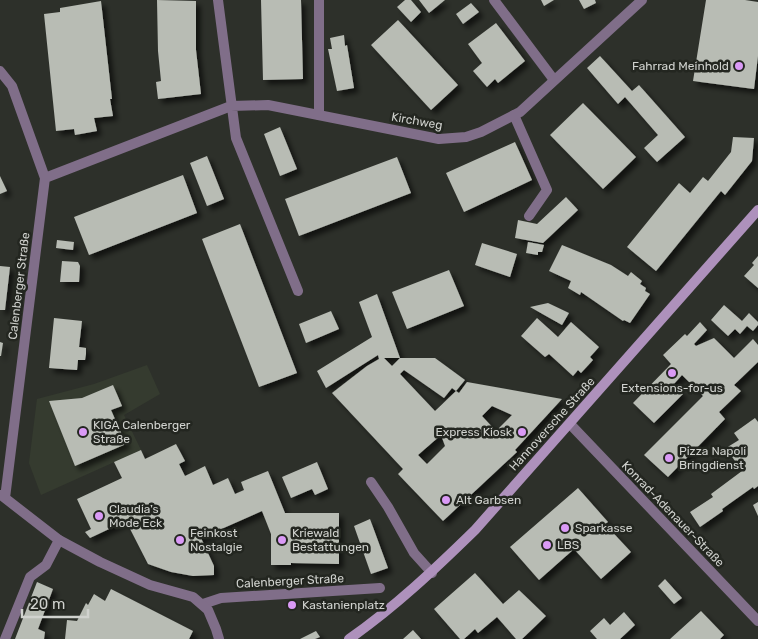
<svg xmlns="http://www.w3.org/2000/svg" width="758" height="639" font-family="Rubik,sans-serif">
<defs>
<filter id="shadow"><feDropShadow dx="4.5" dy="4.5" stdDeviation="2.5" flood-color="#0009"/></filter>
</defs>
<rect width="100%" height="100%" fill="#2d302a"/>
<path fill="#353b2f" d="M147,365L160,394L124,415L141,450L41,495L29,463L37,399L94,384Z"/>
<path fill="#b8bcb4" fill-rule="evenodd" filter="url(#shadow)" d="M157,0L196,1V50L201,94L158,99L156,82L161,81L158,51Z
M261,0H301L303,79L263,80Z
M405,0H411L421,12L411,22L397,7Z
M419,0H445L429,13Z
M541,0H554L544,6Z
M579,0H595L596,3L584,9Z
M706,0H745L758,2V56L754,89L693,81Z
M101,1L112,99H110L113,116L94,118L97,131L75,135L74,129L56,131L44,14L60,12V8Z
M471,3L479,12L463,24L456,14Z
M398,20L458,85L431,110L371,45Z
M496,23L525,61L498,83L495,79L487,87L473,71L482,63L468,44Z
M344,35L345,46L347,45L354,88L337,91L328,49H332L330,38Z
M600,56L632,91L639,85L685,137L657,162L644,148L658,135L625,97L618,104L587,68Z
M583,103L636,157L603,189L550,135Z
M280,127L297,169L280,176L264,134Z
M733,137L754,138L752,161L725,195L721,191L656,271L627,247L679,183L690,193L703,177L708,181L731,152Z
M515,142L532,180L464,212L446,173Z
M207,156L224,199L207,206L190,163Z
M397,157L411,193L299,236L285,199Z
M183,175L197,213L89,255L74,217Z
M0,176L7,191L0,194Z
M566,197L578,210L543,243L515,238L518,220L537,224Z
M240,224L297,373L259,387L202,239Z
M57,240L74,242L73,250L56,248Z
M528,242L544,245L542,252H538V255L526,253Z
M482,243L517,254L510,277L475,265Z
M562,245L611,265L628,276L631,272L642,281L640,284L646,288L645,291L650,294L630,323L624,320L623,321L581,292L580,295L568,288L571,281L549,271Z
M758,256V288L744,276L754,265L752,263Z
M62,261L78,262L80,266L79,282H60Z
M0,266L10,267L5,310H0Z
M449,270L464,306L407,329L392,292Z
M377,294L400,358H384L392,366L400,358H435L465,380L456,391L452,388L444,398L404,370L400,374L435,411L456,391L459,393L467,382L562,399L515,450L517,452L443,521L398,474L403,469L332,393L367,366L379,359L378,355L326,388L317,371L372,337L359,302ZM492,406L512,415L496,431L482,416ZM441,435L445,446L427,464L418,455Z
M548,303L569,313L562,325L530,307Z
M724,305L742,321L749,313L758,322V325L753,331L747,326L740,334L735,329L728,336L711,320Z
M331,311L339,329L306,343L299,324Z
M54,318L82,321L79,347L86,348V354L85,360H78L77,370L49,368Z
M537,318L558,337L571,322L599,347L590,357L593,360L581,373L578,370L573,376L549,354L545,357L521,336Z
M700,322L707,330L694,344L696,346L714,338L734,358L753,339L758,345V362L734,385L741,391L719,412L725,419L668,477L644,455L703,396L682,375L673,385L683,394L654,423L633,403L671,364L663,355L685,334L687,336Z
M0,342L3,343L1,356H0Z
M113,385L122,406L111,410L126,444L75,466L49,401L82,398Z
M755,418L758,422V486L754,489L753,487L722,509L723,511L700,527L690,512L713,497L711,494L742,471L726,448L739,440L734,433Z
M176,444L185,461L179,464L185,476L205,466L213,485L228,478L235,494L244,490L241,482L268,471L285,513H339V564L291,563V565H271V534L262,511L201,538L214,566V575L193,576L171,572L148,564L126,521L90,538L85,532L91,529L77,499L122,478L114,462L141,450L145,459Z
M317,462L328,489L315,495L312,489L291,498L282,477Z
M578,488L608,522L605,524L631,552L601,579L574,549L539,580L510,547Z
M758,502V516L753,505Z
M370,519L388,568L371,574L354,526Z
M475,573L503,604L519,590L546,616L522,639H516L497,617L478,633L475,629L464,639H460L434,609Z
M665,579L682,598L674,604L658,586Z
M37,582L53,589L38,629L45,632L44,639H15Z
M111,589L193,631L189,639H65L67,620L77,621L86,603L88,605L94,594L105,601Z
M701,611L724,635L720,639H670Z
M624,612L635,625L620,639H597L590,631L604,618L610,625Z
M413,630L421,639H403Z
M316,631L320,637L315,639H300Z"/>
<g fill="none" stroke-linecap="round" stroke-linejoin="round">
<path stroke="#806e89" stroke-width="10" d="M494,0L554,80
M319,115V0
M514,115L547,190L529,216
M371,482L388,507L414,553L432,573
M203,604L221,598L380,588
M5,639L30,577L46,565L59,540"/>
<path stroke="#806e89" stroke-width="10" d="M218,0L236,138L298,291
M0,71L12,86L45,178L5,498
M45,178L231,106L268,105L439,139L466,137L481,132L520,112L642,0
M1,495L59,540L100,562L150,585L193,597L208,610L216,629L219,639"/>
<path stroke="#806e89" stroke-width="10" d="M570,424L758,621"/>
<path stroke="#ae91bc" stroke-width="10" d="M349,639C395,607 435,569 475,530L758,210"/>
</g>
<g fill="#da9af6" stroke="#232620" stroke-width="2">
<circle cx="739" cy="66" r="5"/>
<circle cx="672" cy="373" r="5"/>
<circle cx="83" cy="432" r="5"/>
<circle cx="522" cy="432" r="5"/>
<circle cx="669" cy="458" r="5"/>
<circle cx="446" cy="500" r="5"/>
<circle cx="99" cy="516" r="5"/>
<circle cx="565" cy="528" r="5"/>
<circle cx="180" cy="540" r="5"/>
<circle cx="282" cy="540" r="5"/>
<circle cx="547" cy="545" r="5"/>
<circle cx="292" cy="605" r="5"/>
</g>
<g text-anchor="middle" stroke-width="5" stroke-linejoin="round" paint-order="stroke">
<g font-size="12" fill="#d0d2ce" stroke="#232620" text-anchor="start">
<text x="729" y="70" text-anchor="end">Fahrrad Meinhold</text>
<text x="672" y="392" text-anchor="middle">Extensions-for-us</text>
<text x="93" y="429">KIGA Calenberger<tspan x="93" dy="14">Straße</tspan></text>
<text x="512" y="436" text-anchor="end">Express Kiosk</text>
<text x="679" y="455">Pizza Napoli<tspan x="679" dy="14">Bringdienst</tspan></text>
<text x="456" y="504">Alt Garbsen</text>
<text x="109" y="513">Claudia's<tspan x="109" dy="14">Mode Eck</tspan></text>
<text x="575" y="532">Sparkasse</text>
<text x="190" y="537">Feinkost<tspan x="190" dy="14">Nostalgie</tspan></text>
<text x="292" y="537">Kriewald<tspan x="292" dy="14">Bestattungen</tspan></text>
<text x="557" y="549">LBS</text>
<text x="302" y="609">Kastanienplatz</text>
</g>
<g font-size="12" fill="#d0d2ce" stroke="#232620">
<text transform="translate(417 121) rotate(10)" y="4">Kirchweg</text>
<text transform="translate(19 286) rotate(-83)" y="4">Calenberger Straße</text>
<text transform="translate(552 424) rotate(-48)" y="4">Hannoversche Straße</text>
<text transform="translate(673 514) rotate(46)" y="4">Konrad-Adenauer-Straße</text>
<text transform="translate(290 581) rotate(-3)" y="4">Calenberger Straße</text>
</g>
</g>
<path d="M22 609v8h66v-8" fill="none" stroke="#d0d2ce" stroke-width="2.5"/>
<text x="30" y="609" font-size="15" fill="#d0d2ce" stroke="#232620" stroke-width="4" paint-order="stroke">20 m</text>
</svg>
